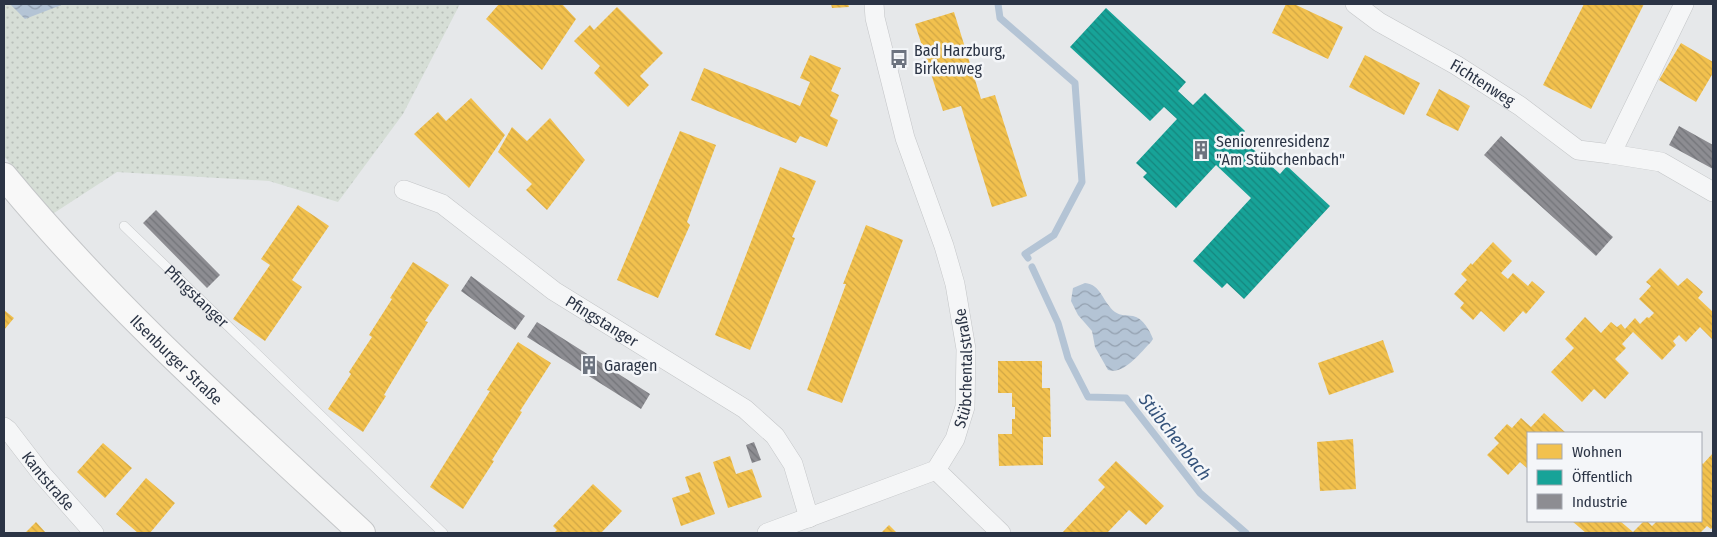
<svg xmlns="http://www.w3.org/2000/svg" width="1717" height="537" font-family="'Fira Sans Condensed',sans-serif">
<defs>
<pattern id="grass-dots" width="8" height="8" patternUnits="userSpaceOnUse" patternTransform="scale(1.25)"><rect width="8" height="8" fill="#d6ded6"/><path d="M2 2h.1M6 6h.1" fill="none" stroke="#b8bfb9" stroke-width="1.8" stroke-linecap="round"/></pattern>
<pattern id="water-waves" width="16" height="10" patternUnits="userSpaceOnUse" patternTransform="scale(1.25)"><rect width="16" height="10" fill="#b4c4d5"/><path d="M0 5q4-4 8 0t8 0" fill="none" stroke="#93a0af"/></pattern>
<pattern id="homes-back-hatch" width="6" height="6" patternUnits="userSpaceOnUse" patternTransform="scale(1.25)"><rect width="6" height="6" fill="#f2c14e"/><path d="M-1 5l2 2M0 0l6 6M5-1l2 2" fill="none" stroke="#d0a645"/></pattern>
<pattern id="public-back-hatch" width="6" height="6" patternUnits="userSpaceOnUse" patternTransform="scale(1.25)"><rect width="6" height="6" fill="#17a398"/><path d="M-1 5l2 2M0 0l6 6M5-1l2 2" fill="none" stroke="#15867e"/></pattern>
<pattern id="industry-back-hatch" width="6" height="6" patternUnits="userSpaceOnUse" patternTransform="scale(1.25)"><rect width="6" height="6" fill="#8d8d92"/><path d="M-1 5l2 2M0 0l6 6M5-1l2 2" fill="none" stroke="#737479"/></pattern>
</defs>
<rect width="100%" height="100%" fill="#e6e8ea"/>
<path fill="url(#grass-dots)" d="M4,4H460L403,114L338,202L269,181L117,172L51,215L4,156Z"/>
<path fill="url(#water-waves)" d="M10,4H64L25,19Z
M1085,283C1101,284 1103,303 1115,312C1121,316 1126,315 1133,316C1143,318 1150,331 1153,339L1151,342C1140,353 1124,375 1108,370L1095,347L1092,331L1078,315L1071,301L1073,288Z"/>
<path fill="url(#homes-back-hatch)" d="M499,4H562L576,19L542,70L486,19Z
M831,4H848L849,7L832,8Z
M1286,4H1294L1343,27L1328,59L1272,33Z
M1584,4H1644L1591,109L1543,85Z
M617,7L663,53L640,76L649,85L628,107L594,73L600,66L574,41L590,25L594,30Z
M954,12L981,99L995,95L1027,196L992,207L961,106L943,111L915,24Z
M1681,43L1713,62V73L1696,102L1659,80Z
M810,55L841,68L831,91L839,95L830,116L838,120L827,147L800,136L796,143L691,100L704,68L800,106L810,82L800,78Z
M1365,55L1420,83L1404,115L1349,87Z
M1439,89L1470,106L1458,131L1426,115Z
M471,98L505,135L469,188L414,134L438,112L446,121Z
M550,118L585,160L547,210L526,190L532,184L498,152L512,127L527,141Z
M680,131L716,145L687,222L690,225L658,298L617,280Z
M780,167L816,181L792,237L795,238L750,350L715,335Z
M298,205L329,226L292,280L302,287L265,341L233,319L270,265L261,259Z
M866,225L903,240L842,403L807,390L846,284H843Z
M1493,242L1512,261L1501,273L1508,279L1513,273L1528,286L1532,281L1545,292L1526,314L1523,311L1504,332L1481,311L1473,320L1460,308L1464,303L1454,294L1467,280L1461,274L1471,263L1472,265Z
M413,262L449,285L425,321L428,322L384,395L386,396L363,432L328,409L351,374L349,372L372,337L369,335L392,299L390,298Z
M1660,268L1678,286L1687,278L1703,292L1698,298L1713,312V340L1700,327L1686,342L1679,335L1673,341L1676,345L1662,360L1633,332L1622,344L1626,348L1615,359L1629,373L1605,399L1594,389L1582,402L1551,372L1574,348L1565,339L1585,317L1601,333L1611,322L1617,327L1621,324L1625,329L1635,318L1640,324L1647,317L1649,318L1654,313L1639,299L1651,286L1646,282Z
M4,310L14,318L4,330Z
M1383,340L1394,372L1329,395L1318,363Z
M518,342L551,363L520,411L522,412L492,460L494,461L463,509L430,487L490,391L487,390Z
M998,361H1042V388H1050L1051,437H1043V465L999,466L998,434H1012V419H1015V407H1012V393H998Z
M1544,413L1566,433H1528V469L1520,462L1508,475L1487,455L1499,443L1494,438L1507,424L1512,428L1521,418L1531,427Z
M1353,439L1356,489L1320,491L1317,442Z
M103,443L132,468L105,498L77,472Z
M1713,453V527L1711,529L1707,526L1700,533H1586L1572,521H1620L1633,532L1644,521H1647L1652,526L1657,521H1701V462L1703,464Z
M730,456L736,474L752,469L762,497L728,508L713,462Z
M1116,461L1164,506L1146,525L1129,510L1107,533H1062L1105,487L1098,480Z
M700,472L715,514L681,526L672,498L690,492L685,477Z
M146,478L175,503L150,533H138L116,514Z
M593,484L622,511L601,533H554L557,530L553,526Z
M36,522L46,533H25Z
M889,525L897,533H881Z"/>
<path fill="url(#public-back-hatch)" d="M1106,8L1186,82L1178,91L1193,105L1205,93L1245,131L1240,137L1280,174L1287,166L1330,206L1244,299L1227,283L1222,288L1193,261L1251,198L1216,165L1176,208L1143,177L1147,173L1136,163L1177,119L1164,107L1150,121L1070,47Z"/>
<path fill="url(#industry-back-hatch)" d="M1679,126L1713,145V169L1669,145Z
M1501,136L1613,237L1596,256L1484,155Z
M156,210L220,275L207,288L143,223Z
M471,276L525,316L515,330L461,291Z
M537,322L650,394L641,409L527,337Z
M754,442L761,460L752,463L746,445Z"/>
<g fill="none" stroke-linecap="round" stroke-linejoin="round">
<path stroke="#b4c4d5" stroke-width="7" d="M998,4L1000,18L1075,83L1082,182L1054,235L1025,254L1028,258
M1032,267L1058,323L1068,358L1088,397L1126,398L1200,493L1246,533"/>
<g stroke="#c4c6c8" stroke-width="10">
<g id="service">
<path id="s1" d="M124,226L443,533"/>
</g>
</g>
<g stroke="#c4c6c8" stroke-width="20">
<g id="minor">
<path id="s2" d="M1355,4L1379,22L1456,65L1520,106L1578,150L1611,154L1684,4"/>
<path d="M1611,154L1661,162L1713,192"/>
<path id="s3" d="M404,190L442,204L554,291L745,409L775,436L793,464L809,518"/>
<path id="s4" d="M4,427L8,430L41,473L94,533"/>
<path d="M936,470L1001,533"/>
<path id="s5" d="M767,533L936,470L955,439L965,407L966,349L955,284L944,246L905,138L875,18L874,4"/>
</g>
</g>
<g stroke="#c4c6c8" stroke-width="28">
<g id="secondary">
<path id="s6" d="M4,176C111,306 238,418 362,533"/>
</g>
</g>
<use href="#service" stroke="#f5f6f7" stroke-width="9"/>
<use href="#minor" stroke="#f5f6f7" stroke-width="19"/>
<use href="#secondary" stroke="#f8f8f8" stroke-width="26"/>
</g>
<defs>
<g id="bus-bare" transform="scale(1.5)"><path d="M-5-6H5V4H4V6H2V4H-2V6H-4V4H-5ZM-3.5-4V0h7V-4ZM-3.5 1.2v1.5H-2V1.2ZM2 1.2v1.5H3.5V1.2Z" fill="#6c737f" stroke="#f4f6f9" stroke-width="2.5" paint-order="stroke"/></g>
<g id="building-bare" transform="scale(1.5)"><path d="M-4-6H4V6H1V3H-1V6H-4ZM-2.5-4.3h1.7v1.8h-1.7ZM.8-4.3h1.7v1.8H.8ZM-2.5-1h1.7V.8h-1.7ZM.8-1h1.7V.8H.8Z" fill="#6c737f" stroke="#f4f6f9" stroke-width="2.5" paint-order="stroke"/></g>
</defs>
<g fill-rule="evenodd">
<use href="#bus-bare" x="899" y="59"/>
<use href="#building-bare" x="1201" y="150"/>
<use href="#building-bare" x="589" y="365"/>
</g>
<g text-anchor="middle" stroke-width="5" stroke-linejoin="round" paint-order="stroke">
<g font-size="16" fill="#2b3445" stroke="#f4f6f9" text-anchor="start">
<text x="914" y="56">Bad Harzburg,<tspan x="914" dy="18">Birkenweg</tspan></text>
<text x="1216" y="147">Seniorenresidenz<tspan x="1216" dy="18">"Am Stübchenbach"</tspan></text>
<text x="604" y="371">Garagen</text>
</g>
<g font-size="16" fill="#2b3445" stroke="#f4f6f9">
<text dy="6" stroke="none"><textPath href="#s2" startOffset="150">Fichtenweg</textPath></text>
<text dy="6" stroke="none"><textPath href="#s1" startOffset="101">Pfingstanger</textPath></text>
<text dy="6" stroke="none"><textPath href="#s3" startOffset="239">Pfingstanger</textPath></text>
<text dy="6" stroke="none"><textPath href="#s6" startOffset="252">Ilsenburger Straße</textPath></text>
<text dy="6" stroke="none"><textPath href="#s5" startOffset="289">Stübchentalstraße</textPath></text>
<text dy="6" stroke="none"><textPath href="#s4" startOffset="70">Kantstraße</textPath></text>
</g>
<g font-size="18" font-style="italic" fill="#34527a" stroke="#f4f6f9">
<text transform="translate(1175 437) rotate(52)" y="6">Stübchenbach</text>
</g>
</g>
<rect width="1717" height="537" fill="none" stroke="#2b3445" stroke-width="10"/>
<rect x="1527" y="432" width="175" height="90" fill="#f4f6f9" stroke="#a4a8b1"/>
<rect x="1537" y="444" width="25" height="15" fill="#f2c14e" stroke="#a4a8b1"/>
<text x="1572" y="457" font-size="15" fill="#2b3445">Wohnen</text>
<rect x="1537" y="470" width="25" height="15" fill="#17a398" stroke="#a4a8b1"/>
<text x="1572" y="482" font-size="15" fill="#2b3445">Öffentlich</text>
<rect x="1537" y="494" width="25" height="15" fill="#8d8d92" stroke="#a4a8b1"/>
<text x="1572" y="507" font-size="15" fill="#2b3445">Industrie</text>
</svg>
